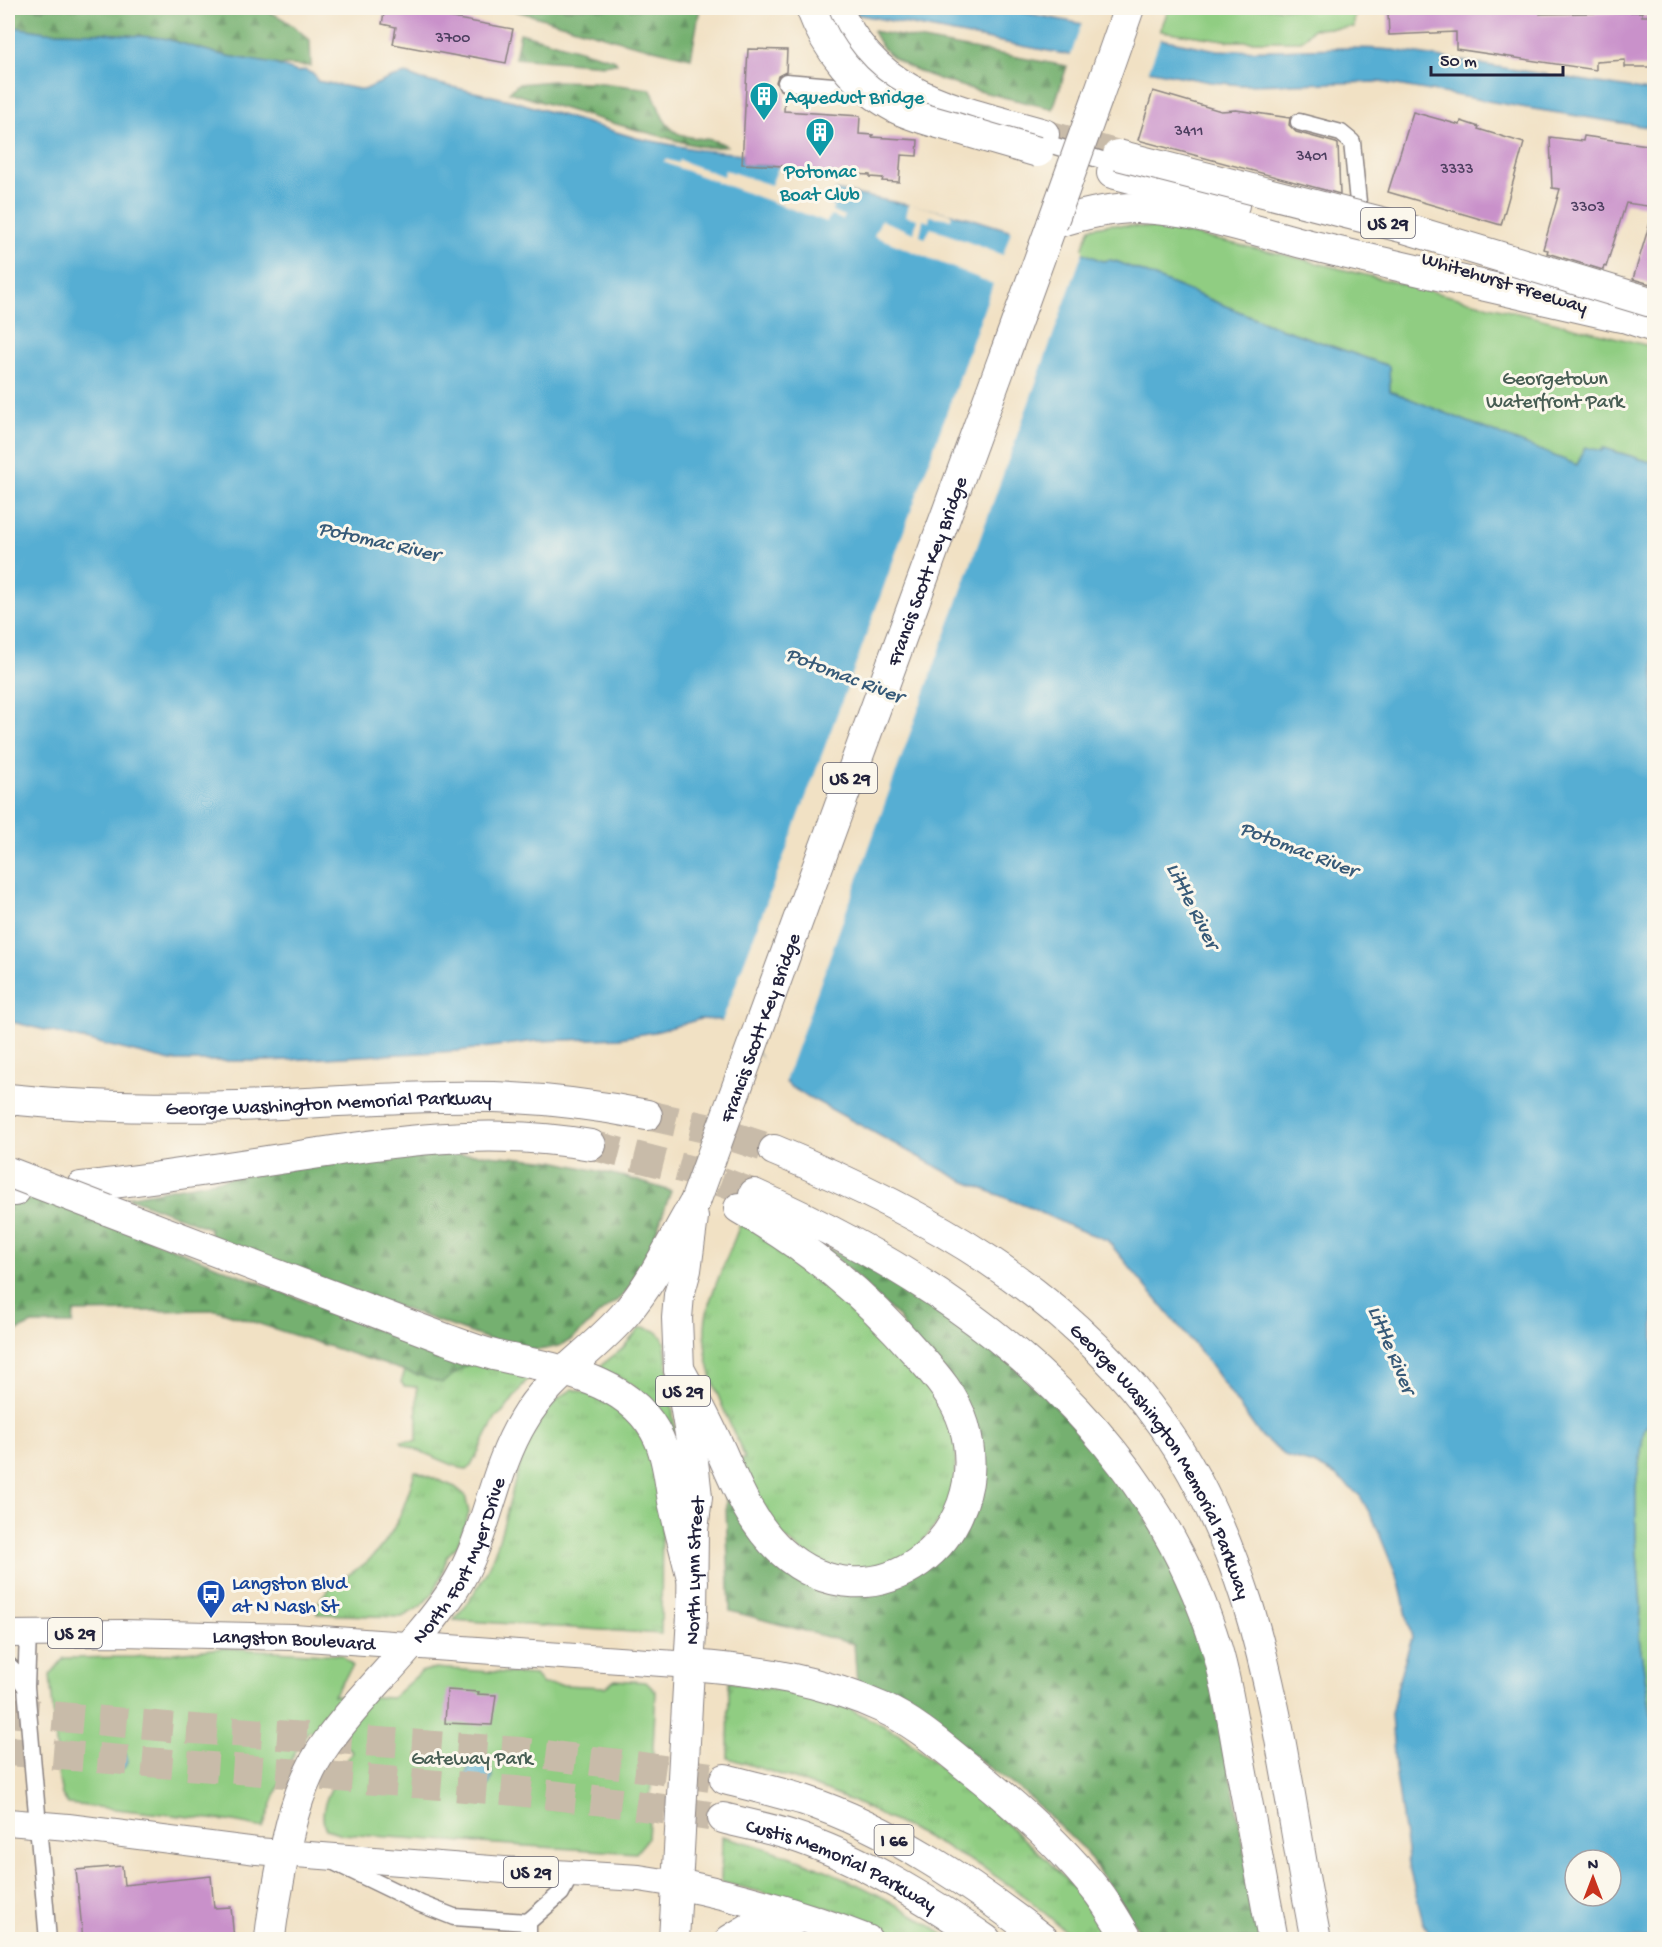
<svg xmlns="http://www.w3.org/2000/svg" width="1662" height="1947" font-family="'Gochi Hand',sans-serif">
<defs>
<pattern id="grass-tufts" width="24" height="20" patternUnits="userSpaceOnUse" patternTransform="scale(1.5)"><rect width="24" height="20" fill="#90cd82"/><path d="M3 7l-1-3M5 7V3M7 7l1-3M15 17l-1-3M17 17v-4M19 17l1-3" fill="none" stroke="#7cb071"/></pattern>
<pattern id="forest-firs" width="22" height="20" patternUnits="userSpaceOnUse" patternTransform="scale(1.5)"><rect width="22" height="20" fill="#74b070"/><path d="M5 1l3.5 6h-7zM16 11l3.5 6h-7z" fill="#5f8f5d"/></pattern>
</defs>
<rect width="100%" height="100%" fill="#fbf7ec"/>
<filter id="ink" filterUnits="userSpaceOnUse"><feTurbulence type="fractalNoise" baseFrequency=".0167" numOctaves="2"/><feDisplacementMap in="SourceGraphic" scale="12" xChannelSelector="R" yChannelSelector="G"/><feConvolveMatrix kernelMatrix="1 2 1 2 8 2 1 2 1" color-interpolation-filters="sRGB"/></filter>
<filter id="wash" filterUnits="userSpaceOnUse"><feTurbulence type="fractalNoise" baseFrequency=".008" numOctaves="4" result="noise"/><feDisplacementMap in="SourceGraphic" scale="24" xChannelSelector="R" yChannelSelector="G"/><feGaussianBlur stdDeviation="1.35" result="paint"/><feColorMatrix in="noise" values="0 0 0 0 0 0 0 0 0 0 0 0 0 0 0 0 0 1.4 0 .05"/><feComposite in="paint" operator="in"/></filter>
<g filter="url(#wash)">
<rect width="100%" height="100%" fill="#f1e1c4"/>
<path fill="url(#grass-tufts)" stroke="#59785e" stroke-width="1.5" d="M742,1219L888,1329L958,1432L952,1505L907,1560L846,1571L813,1561L771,1526L737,1463L745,1458C725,1410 693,1358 709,1304C718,1275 732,1248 742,1219Z
M640,1328C653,1328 661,1331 665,1344L678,1457L636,1389C626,1380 612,1372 598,1372L599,1367L622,1349Z
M474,1360L529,1377L505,1410L496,1417L471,1466L467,1469L460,1468L403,1444L401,1441H417V1387L404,1386L401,1382L405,1371L442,1382Z
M573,1389L596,1396L618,1409L645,1435L662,1497L661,1634L454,1620C472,1599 487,1575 496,1548C513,1501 517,1441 554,1403C559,1397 567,1393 573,1389Z
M415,1471L455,1487L465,1495L469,1513L457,1546L447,1556L442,1574L434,1592L420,1607L402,1617L317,1614C314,1590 354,1574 369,1560C395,1536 406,1504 415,1471Z
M729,1682L797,1693L850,1709L898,1733L978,1798L1047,1860L1083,1898L1109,1939H1075L1026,1897L982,1867L920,1834L852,1801L801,1781L728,1758Z
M722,1836C804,1856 882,1891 951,1939H914L839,1911L721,1882Z"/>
<path fill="url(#forest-firs)" stroke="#4b6956" stroke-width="1.5" d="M8,8H231C242,11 254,8 265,11C281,15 297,29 310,40L311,66L279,65L222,55L163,38L102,33L45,32L8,26Z
M506,8H700L691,58L628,43Z
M873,31L1067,66L1053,109C1011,98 909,80 883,48C879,43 876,37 873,31Z
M520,33L615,60L617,63L604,65L515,58Z
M553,81L594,82L650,89C659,102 659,119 673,130C688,142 712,135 727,146C707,151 684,142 664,137C612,124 561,108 509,92L518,84Z
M477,1154L553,1161L625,1177L671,1191C661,1218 644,1272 625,1293C617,1302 605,1308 596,1317C567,1346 562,1350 519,1350L212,1241L209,1228L127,1197L274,1170L403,1156Z
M50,1199L377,1330L474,1360L442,1383L216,1310L74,1312L73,1324H32L8,1335V1200Z
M824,1246L894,1280L1032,1379L1136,1500L1166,1553L1213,1679L1261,1939H1144L1114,1893L1084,1850L1027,1795L958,1745L857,1683L854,1644L730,1611L725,1481L802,1573L906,1575L975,1478L899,1318Z"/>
<path fill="#90cd82" stroke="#59785e" stroke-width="1.5" d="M1169,8H1355L1354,27L1313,29L1301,41H1231L1160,31Z
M1111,224L1171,230L1281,254L1654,347V463L1604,448L1602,451L1585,447L1577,465L1390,391L1389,366L1277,327L1118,262L1110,260L1102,261L1081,252L1090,228Z
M1654,1418V1732L1639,1639L1641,1606L1636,1538V1486L1644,1429Z
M223,1648L342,1655L353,1666L333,1695L392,1698L421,1672L435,1668L535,1675L543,1684L605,1687L615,1680L646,1682L656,1692L648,1838L636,1853L342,1834L326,1829C314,1807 341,1772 352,1752L331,1734L308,1731C288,1761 275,1794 263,1828L228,1821L68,1804L62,1795L59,1780L50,1675L64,1658L135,1657Z"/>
<path fill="#56aed3" stroke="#3c6887" stroke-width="1.5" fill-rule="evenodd" d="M824,8H1000L1217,50C1276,53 1335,44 1393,50L1654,92V128L1527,108L1380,82L1242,85L1210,82Z
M8,26L45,32L102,33L163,38L222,55L274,64L298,72L305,70L315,75L317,81L364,90L390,78L406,74L422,80L514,101L636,138L699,150L742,154V162L744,165L779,166L786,169L789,177L816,186L966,217L1081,252L1102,261L1110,260L1118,262L1277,327L1389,366L1390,391L1577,465L1585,447L1602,451L1603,448L1654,463V1418L1644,1429L1636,1486V1538L1641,1607L1639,1639L1654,1732V1939H1433L1423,1922L1410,1872L1395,1768L1391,1714L1401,1672L1412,1638L1399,1582L1374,1521L1360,1496L1335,1475L1314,1464L1287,1457L1260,1435L1206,1359L1107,1240L1074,1228L1031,1208L961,1180L792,1088L773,1070L737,1028L719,1020L700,1019L659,1031L620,1038L536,1041L458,1051L268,1061H171L8,1021ZM1575,1860H1611V1896H1575Z
M105 1760a11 11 0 1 1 22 0a11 11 0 1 1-22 0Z
M466 1776a13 13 0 1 1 26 0a13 13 0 1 1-26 0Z"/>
<path fill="#f1e1c4" d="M1082,22L1161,36L1148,73L1070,58Z
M665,159L678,163L679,160L723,176L725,170L771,185L779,166L790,170L791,174L836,187L830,205L833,206L832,211L844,216L843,220L830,215L827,222L676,167L664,162Z
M909,204L952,214L951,219L930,216L929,222L923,220L920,236L925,238L931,228L1003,255L1012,228L1084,249L784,1084L771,1072L756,1049L735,1030L721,1024L857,661L993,284L874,236L881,220L914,233L917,219L906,216Z"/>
<g id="blocks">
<path fill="#c991ca" d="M385,8H397L513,29L506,63L468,56V58L393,44L396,27L382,24Z
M1539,8L1540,14L1642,12V16H1654V67H1625V60L1596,62V70L1456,49V32L1389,35L1388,13Z
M748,49L787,50L786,72L778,76L776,82L780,90L785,92L784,111L860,116L859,134L873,135L872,137L918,140L917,156L901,155L899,182L882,181L883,178L870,177V175L835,173V176L784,173V166L742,164Z
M1153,91L1221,111L1236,110L1290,118L1289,125L1296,132L1336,143L1338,144L1340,194L1138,140Z
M1413,112L1460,125L1461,121L1479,127L1478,129L1524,143L1501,225L1388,192Z
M1584,136L1654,146V207L1626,203L1606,267L1604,266L1603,270L1547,253L1548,250L1543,249L1560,189L1552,188L1550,137L1583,141Z
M1651,219L1654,220V285L1633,279Z
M447,1690L479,1692L478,1694L496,1695L492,1725L445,1723Z
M122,1866L124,1885L211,1876L214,1908L231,1907L234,1940H83L76,1870Z"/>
</g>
</g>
<g filter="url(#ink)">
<use href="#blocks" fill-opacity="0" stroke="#8a8280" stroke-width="1.5"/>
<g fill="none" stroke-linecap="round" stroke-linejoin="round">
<path stroke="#c8bba9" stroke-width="30" stroke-dasharray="30 15" stroke-linecap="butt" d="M1044,134L1118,155
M647,1115L710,1129L774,1150
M591,1145L693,1171L754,1194
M8,1712L179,1728L521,1752L627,1765L725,1779
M8,1751L516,1791L622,1803L723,1818"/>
<g stroke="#8a8280" stroke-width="19">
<path id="street" d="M786,82L833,86L865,92
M1299,122L1341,133L1352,142L1360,222
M1032,139L1125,167
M28,1634L26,1687L48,1940
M8,1665L15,1672L26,1687
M332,1861L421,1904L454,1917L528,1922
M528,1940V1922L561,1893L571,1874"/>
</g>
<g stroke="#8a8280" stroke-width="28">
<g id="primary">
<path id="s1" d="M8,1634L122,1633L293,1637L690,1665"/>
<path d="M8,1822L68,1827L257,1851L504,1870L639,1878L677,1884"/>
</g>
</g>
<g stroke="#8a8280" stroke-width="32">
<g id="highway">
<path d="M837,8C877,100 958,109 1044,134"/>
<path d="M1097,99L1129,8"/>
<path d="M1112,173L1234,205"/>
<path d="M1603,310L1654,327"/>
<path d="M1005,354L1052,224C1080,215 1107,208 1137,208C1195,209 1254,231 1310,245C1413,270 1517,293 1621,317"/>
<path id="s2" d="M8,1099C85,1107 162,1108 239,1106C324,1103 409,1095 494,1097C546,1099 597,1105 647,1115"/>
<path id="s3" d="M774,1150C923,1211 1068,1291 1163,1426C1201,1479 1227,1540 1247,1602C1281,1711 1293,1827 1316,1940"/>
<path d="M81,1187C152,1179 222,1168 293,1157C396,1141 487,1127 591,1145"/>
<path d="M8,1191H15"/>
<path d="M754,1194C961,1286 1148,1423 1217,1649C1228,1686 1233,1725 1240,1763C1251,1822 1262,1881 1273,1940"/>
<path d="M107,1210L446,1339C463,1345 481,1352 498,1356C556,1369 632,1378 659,1439C668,1459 669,1480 673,1501C679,1528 686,1555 693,1582"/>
<path d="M679,1369C690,1389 701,1409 711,1430C732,1472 745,1518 781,1551C873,1634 997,1538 964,1425C956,1398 936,1375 917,1354C864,1293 809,1248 739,1208"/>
<path d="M690,1665C757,1670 822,1680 883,1708C914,1722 939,1744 965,1765C1012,1802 1059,1843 1096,1890C1108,1905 1118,1923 1128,1940"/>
<path d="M725,1779C751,1786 778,1792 804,1800C890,1828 973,1885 1044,1940"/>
<path id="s4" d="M723,1818C745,1824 768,1828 790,1835C859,1857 927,1899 986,1940"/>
<path d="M677,1884C741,1897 806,1916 867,1940"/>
<path id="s5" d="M270,1940C271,1922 275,1903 278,1886C287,1836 297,1783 328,1741C366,1689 416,1646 452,1592C487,1540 491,1474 523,1421C548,1377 594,1351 626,1313C654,1280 673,1239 695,1202"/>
<path id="s6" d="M674,1940L692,1615L693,1530L697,1497L690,1434L679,1369L677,1318L679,1295L686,1270L693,1217"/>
<path d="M730,1940L753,1926L794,1920"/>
</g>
</g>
<use href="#street" stroke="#fff" stroke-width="16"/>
<use href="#primary" stroke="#fff" stroke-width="26"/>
<use href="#highway" stroke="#fff" stroke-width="30"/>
<g stroke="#8a8280" stroke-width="32" stroke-linecap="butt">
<g id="highway-bridge">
<path d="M811,8C826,49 856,87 896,108C914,117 934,122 953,127C981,136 1010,144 1038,152"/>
<path d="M1118,155L1401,227L1654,303"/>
<path d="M1052,224L1097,99"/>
<path d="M8,1172L107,1210"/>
<path id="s7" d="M695,1202L1005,354"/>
</g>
</g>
<use href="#highway-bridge" stroke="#fff" stroke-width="30"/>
</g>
</g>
<defs>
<g id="building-pin" transform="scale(1.5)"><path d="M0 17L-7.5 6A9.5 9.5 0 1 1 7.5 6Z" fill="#0f9aa8" stroke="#fbf7ec"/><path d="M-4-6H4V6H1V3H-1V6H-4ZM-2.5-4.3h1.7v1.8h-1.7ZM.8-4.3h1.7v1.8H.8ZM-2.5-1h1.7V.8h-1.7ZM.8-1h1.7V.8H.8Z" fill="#fff"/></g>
<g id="bus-pin" transform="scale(1.5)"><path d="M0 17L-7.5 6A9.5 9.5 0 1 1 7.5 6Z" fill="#1a4fb4" stroke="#fbf7ec"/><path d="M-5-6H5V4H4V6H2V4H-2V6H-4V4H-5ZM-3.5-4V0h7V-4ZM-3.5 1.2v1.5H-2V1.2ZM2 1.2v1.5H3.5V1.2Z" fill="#fff"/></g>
</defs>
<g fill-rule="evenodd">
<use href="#building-pin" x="764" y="96"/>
<use href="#building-pin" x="820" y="132"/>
<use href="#bus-pin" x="211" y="1594"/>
</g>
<g text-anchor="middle" stroke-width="6" stroke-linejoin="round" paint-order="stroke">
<g font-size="16" fill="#4c3e5f">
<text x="453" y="42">3700</text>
<text x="1189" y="135">3411</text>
<text x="1312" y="160">3401</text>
<text x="1457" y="173">3333</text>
<text x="1588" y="211">3303</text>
</g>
<g fill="#fbf7ec" stroke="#636270" stroke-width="1.5">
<rect x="1361" y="208" width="54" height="30" rx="4.5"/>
<rect x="823" y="763" width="54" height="30" rx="4.5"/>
<rect x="656" y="1376" width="54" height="30" rx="4.5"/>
<rect x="48" y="1618" width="54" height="30" rx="4.5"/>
<rect x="874.5" y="1825" width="39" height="30" rx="4.5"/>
<rect x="504" y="1857" width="54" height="30" rx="4.5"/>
</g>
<g font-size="18" font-weight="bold" fill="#22223b">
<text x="1388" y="229">US 29</text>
<text x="850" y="784">US 29</text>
<text x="683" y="1397">US 29</text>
<text x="75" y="1639">US 29</text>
<text x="894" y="1846">I 66</text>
<text x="531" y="1878">US 29</text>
</g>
<g font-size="20" fill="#0d838f" stroke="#fbf7ec" text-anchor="start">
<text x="785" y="103">Aqueduct Bridge</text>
<text x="820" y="177" text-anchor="middle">Potomac<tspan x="820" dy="23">Boat Club</tspan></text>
</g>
<g font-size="20" fill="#22223b" stroke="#fbf7ec">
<text transform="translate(1505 281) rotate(17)" y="7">Whitehurst Freeway</text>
<text dy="7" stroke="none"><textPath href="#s7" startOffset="672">Francis Scott Key Bridge</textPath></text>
<text dy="7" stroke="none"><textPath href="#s7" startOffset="186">Francis Scott Key Bridge</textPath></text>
<text dy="7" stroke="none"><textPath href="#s2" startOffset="321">George Washington Memorial Parkway</textPath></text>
<text dy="7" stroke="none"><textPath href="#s3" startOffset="512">George Washington Memorial Parkway</textPath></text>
<text dy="7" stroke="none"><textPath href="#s5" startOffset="435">North Fort Myer Drive</textPath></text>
<text dy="7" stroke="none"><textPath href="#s6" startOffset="370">North Lynn Street</textPath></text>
<text dy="7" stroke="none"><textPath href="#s1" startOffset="286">Langston Boulevard</textPath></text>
<text dy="7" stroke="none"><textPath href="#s4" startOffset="128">Custis Memorial Parkway</textPath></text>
</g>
<g font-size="20" fill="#485e54" stroke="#fbf7ec">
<text x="1555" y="384">Georgetown<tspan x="1555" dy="23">Waterfront Park</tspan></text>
<text x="472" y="1764">Gateway Park</text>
</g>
<g font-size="20" fill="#164399" stroke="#fbf7ec" text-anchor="start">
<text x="232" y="1589">Langston Blvd<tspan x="232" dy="23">at N Nash St</tspan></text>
</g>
<g font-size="21" font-style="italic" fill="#375a78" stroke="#fbf7ec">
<text transform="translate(379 540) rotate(13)" y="7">Potomac River</text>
<text transform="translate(845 674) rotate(21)" y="7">Potomac River</text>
<text transform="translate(1299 848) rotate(21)" y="7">Potomac River</text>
<text transform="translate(1194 905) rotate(63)" y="7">Little River</text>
<text transform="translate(1393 1349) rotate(67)" y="7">Little River</text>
</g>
</g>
<rect width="1662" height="1947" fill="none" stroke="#fbf7ec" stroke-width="30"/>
<g transform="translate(1593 1878)"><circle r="28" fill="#fbf7ec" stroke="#a4a2a5" stroke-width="1.5"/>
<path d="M0-4.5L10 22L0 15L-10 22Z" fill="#c8321e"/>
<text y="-9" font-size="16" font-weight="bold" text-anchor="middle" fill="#22223b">N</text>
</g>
<path d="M1431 66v9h132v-9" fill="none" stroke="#22223b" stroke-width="3"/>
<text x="1440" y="66" font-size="18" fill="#22223b" stroke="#fbf7ec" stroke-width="4.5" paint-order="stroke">50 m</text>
</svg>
